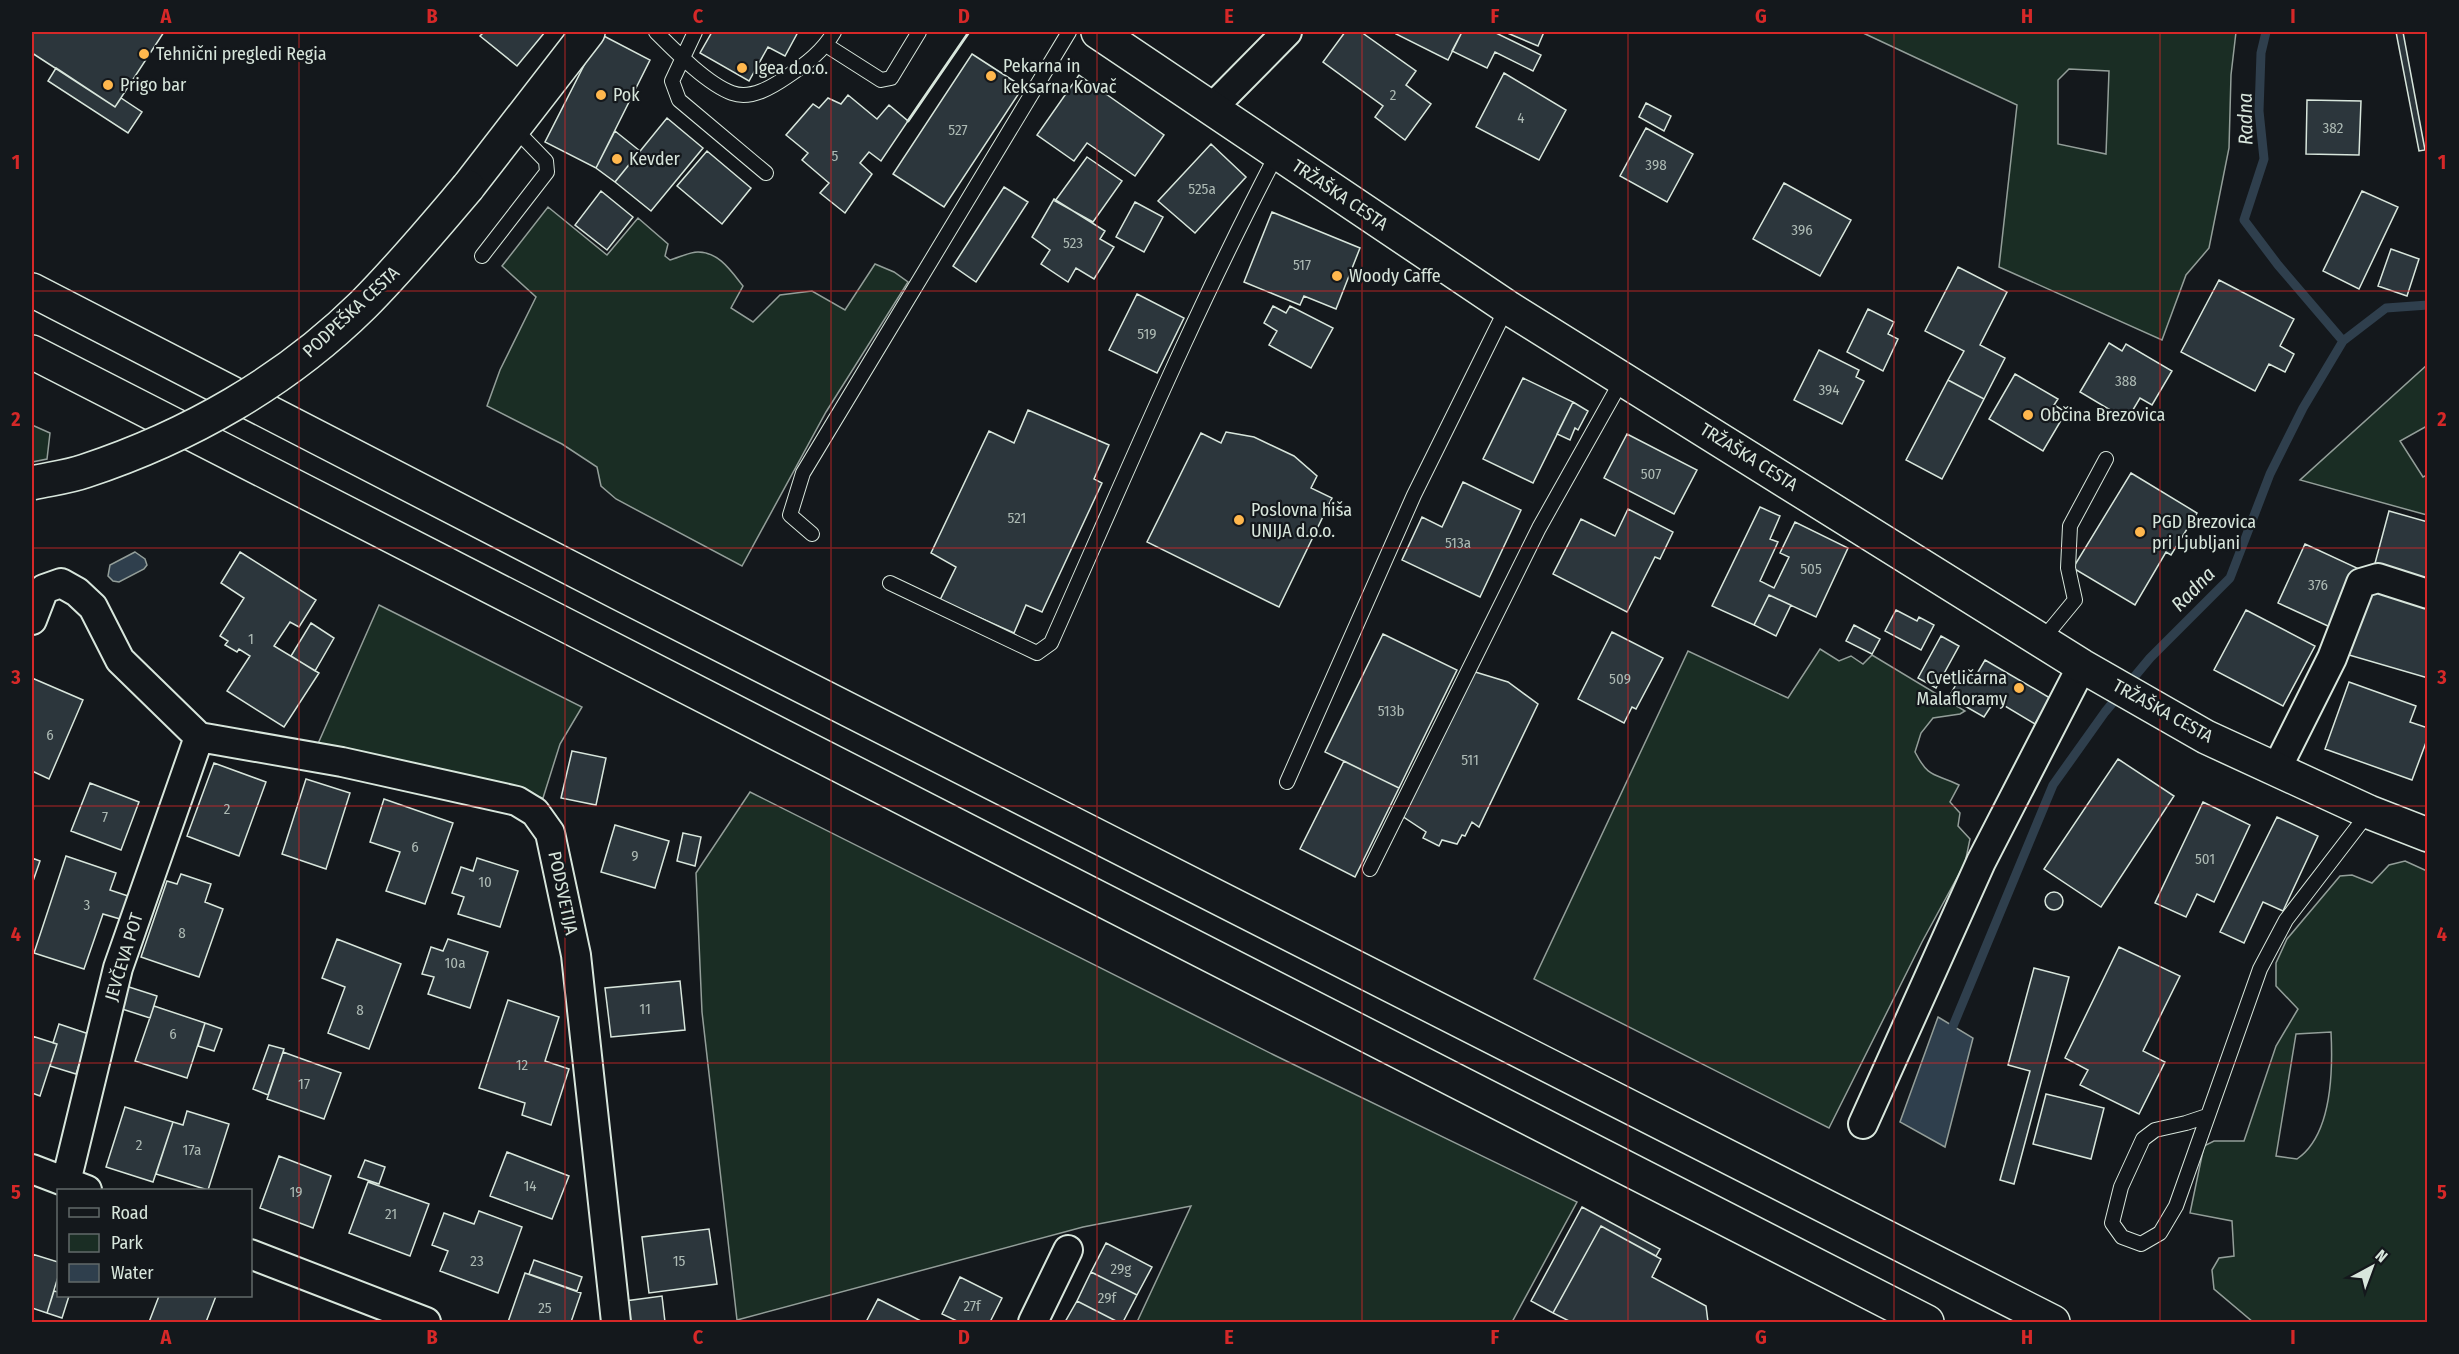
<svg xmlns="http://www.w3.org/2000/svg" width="2459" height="1354" font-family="'Fira Sans Condensed',sans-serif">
<rect width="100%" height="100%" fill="#14181c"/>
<path fill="#1a2d24" stroke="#939e99" stroke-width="1.5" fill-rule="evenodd" d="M1861,32H2236L2231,75L2229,148L2209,248L2186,275L2162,340L1999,267L2017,105ZM2069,69L2109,71L2106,154L2058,144V80Z
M548,207L607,255L638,218L668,244L665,256L670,260C678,258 689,252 698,252C719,252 731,271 743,286L731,308L753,322L780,295L812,291L845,310L875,264L894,272L908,282L826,412L742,566L616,499L601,486L597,467L562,444L487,406L500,370L536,297L502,266Z
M2427,365V426L2400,441L2423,477L2427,475V515L2300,480Z
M32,425L50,433L47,459L32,462Z
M379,605L582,707L560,744L543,798L317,746Z
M1820,649L1839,661L1851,656L1863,664L1872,655L1965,711L1960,714L1933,718L1921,733L1915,752C1929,779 1934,773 1959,785L1950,802L1960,813L1958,826L1970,839L1965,863L1922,942L1829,1128L1534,979L1688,651L1788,698Z
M750,792L1274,1055L1577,1202L1512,1322H1137L1191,1206L1083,1227L737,1320L702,1012L696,873Z
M2405,861L2427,871V1322H2253L2214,1289L2212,1270L2219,1258L2234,1256L2232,1221L2190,1213L2204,1146L2214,1141H2244L2276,1046L2298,1009L2276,986V963L2287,939L2340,876L2352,875L2372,883L2389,865ZM2331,1032C2333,1071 2332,1135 2297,1159L2276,1156L2296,1034Z"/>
<path fill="#2f3f4d" stroke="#939e99" stroke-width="1.5" d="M135,552L145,559L147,565L144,569L119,582L113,581L108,576L110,565Z
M1938,1017L1973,1038L1945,1147L1900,1122Z"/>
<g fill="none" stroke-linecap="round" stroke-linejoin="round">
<path stroke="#2f3f4d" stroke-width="9" d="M2343,341L2386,308L2428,305
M1953,1026L2053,785L2105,712L2150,658L2230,578L2270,474L2303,408L2343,341L2278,265L2244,220L2264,159L2259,111L2261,53L2266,32"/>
</g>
<path fill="#2c363c" stroke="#d8e6dc" stroke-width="1.5" d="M32,32H164L115,107L32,53Z
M484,32H545L517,66L480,36Z
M712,32H798L785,56L768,47L749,81L700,53Z
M1345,32H1361L1416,71L1406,85L1431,104L1405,140L1375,117L1383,106L1323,62Z
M1397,32H1462L1448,60L1396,34Z
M1462,32H1494L1541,55L1533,71L1495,52L1487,68L1452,51Z
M1505,32H1544L1538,46Z
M2396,32H2403L2425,150L2419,151Z
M600,34L650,60L596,168L545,142Z
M972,54L1023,87L944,207L893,174Z
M56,68L115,107L121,98L142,112L128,133L48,81Z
M1504,73L1566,110L1539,160L1476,127Z
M1079,75L1164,135L1135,176L1087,143L1074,161L1037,135Z
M848,95L877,119L889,105L908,121L881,161L869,152L860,163L872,174L845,213L820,193L829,183L802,160L808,153L786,135L813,104L819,108L828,98L841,104Z
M2307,100L2361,101L2359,155L2306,154Z
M1646,103L1671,116L1664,131L1639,117Z
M667,118L703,148L651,211L615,182Z
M1646,128L1693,154L1667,202L1620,176Z
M615,131L640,151L615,182L596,168Z
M1211,144L1246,177L1195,233L1158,201Z
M707,151L751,188L722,224L677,186Z
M1087,157L1122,181L1093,222L1055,201Z
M1784,183L1851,220L1820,276L1753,239Z
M1004,187L1028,202L976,282L953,266Z
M601,191L633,217L607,250L575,225Z
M2362,191L2398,207L2359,289L2323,271Z
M1054,199L1105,231L1100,239L1114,247L1094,279L1076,268L1068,282L1041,264L1050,250L1032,237Z
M1135,202L1163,217L1144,252L1116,237Z
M1272,212L1360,248L1336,309L1304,296L1300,305L1244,282Z
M2391,249L2419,259L2407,296L2378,286Z
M1958,267L2007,292L1980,345L2005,358L1984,399L1948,380L1964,351L1925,331Z
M2219,280L2294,319L2280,346L2294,354L2285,372L2269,364L2255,391L2181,352Z
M1137,294L1184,318L1157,373L1109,350Z
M1273,306L1286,313L1290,306L1333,328L1311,368L1269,345L1277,331L1264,323Z
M1868,309L1894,322L1888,334L1898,339L1883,371L1847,352Z
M2109,343L2122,351L2126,344L2172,371L2152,405L2140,398L2127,420L2080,392Z
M1819,350L1859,370L1856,377L1864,381L1842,424L1794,400Z
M2015,374L2058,399L2054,405L2066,412L2043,451L1989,419Z
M1523,378L1573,402L1533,483L1483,459Z
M1948,380L1984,399L1942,479L1906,460Z
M1573,402L1588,411L1578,430L1575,428L1570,440L1557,434Z
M1028,410L1109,445L1094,479L1102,483L1042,612L1026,605L1014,633L940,600L956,567L931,553L989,431L1014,443Z
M1226,432L1254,437L1294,456L1317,476L1311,488L1332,498L1279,607L1147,542L1201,433L1221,443Z
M1627,434L1697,470L1674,514L1604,478Z
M2131,473L2197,513L2171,555L2166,552L2135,605L2073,568Z
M1463,482L1521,510L1480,597L1402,560L1422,517L1442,527Z
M1760,507L1780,516L1770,539L1778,542L1760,581L1774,588L1789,557L1780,553L1795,522L1848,548L1816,617L1769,595L1754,625L1712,606Z
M1628,509L1673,532L1660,559L1655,557L1627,612L1553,574L1581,519L1615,536Z
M2389,511L2428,522V582L2374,567Z
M2305,544L2357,568L2330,627L2278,603Z
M240,552L316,600L299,627L290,622L274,646L319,673L284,727L227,691L250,656L239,649L237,652L225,645L228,641L220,636L244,598L221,583Z
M2369,588L2428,606V678L2349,655Z
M1769,595L1791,605L1776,636L1754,625Z
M1896,610L1917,621L1919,617L1934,625L1921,650L1885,631Z
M2246,610L2315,646L2283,706L2214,670Z
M311,623L334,638L315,671L291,656Z
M1854,625L1880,639L1872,654L1846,641Z
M1612,632L1663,658L1636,709L1632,707L1624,723L1578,699Z
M1383,634L1457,670L1399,788L1325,752Z
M1941,636L1959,646L1936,688L1918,678Z
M1985,660L2050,698L2035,724L1995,700L1984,717L1949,697L1963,672L1974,679Z
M1472,671L1508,682L1538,704L1479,827L1472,822L1465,836L1462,835L1457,844L1442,840L1439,846L1423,838L1426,832L1402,816Z
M32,678L83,700L49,779L32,771Z
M2349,682L2416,706L2410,722L2428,728V737L2412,780L2325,749Z
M572,751L606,758L596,805L561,798Z
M2118,759L2174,796L2101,907L2044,869Z
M1344,761L1399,788L1355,877L1300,849Z
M214,763L266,782L239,856L187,836Z
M306,779L350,793L326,869L282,854Z
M90,783L139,802L121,850L71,831Z
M384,799L453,823L425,904L386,891L400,852L370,842Z
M2203,802L2250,825L2214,902L2197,894L2186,917L2155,903Z
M2277,817L2318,836L2283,911L2263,902L2244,943L2220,932Z
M615,825L669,841L655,888L601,872Z
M683,833L701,837L695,866L677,861Z
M66,856L116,873L110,890L128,896L120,919L103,914L84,969L34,953Z
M32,858L40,861L32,884Z
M477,858L518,871L500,927L458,914L464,897L452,893L461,867L473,871Z
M181,874L211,884L205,902L223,909L199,977L141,957L167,881L177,884Z
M2045 901a9 9 0 1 1 18 0a9 9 0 1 1-18 0Z
M337,939L401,964L369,1049L328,1033L345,987L322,978Z
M448,939L488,952L470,1008L428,994L434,977L422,974L431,947L443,951Z
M2119,947L2180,976L2143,1051L2165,1062L2139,1114L2080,1085L2088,1070L2065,1058Z
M2034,968L2069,977L2014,1184L2000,1180L2030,1071L2008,1065Z
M680,981L685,1030L611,1037L605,988Z
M126,986L157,996L150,1018L119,1008Z
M508,1000L559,1017L545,1061L569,1069L551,1125L522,1115L525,1103L479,1088Z
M154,1006L205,1023L187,1078L135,1061Z
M205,1023L222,1029L214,1051L198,1046Z
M59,1024L89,1034L76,1074L50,1066L57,1044L53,1043Z
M32,1036L57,1044L40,1096L32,1093Z
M269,1045L284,1049L268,1095L253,1089Z
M283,1052L341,1073L324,1119L267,1099Z
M2046,1094L2104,1108L2091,1159L2033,1144Z
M125,1107L173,1122L153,1182L106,1167Z
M187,1111L229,1124L208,1190L156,1174L173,1122L183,1125Z
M507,1152L569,1176L552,1219L490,1196Z
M279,1156L331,1176L313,1228L260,1208Z
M365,1160L385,1167L379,1184L358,1177Z
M368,1182L429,1204L410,1256L349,1233Z
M1582,1207L1660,1249L1656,1256L1601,1226L1553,1313L1531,1301Z
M479,1211L522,1227L498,1293L440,1271L448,1251L432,1245L444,1213L474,1224Z
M1601,1226L1661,1259L1652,1277L1706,1306L1708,1322H1571L1553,1313Z
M709,1229L717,1284L649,1293L642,1237Z
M1106,1243L1152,1267L1137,1295L1091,1272Z
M32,1254L58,1262V1277L47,1313L32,1308Z
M534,1260L582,1277L577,1291L529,1274Z
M1091,1272L1137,1295L1123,1322H1118L1077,1301Z
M525,1273L581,1293L571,1322H508Z
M960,1277L1002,1298L990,1322H959L942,1314Z
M54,1291L58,1292V1296H69L62,1318L47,1313Z
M159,1296H216L206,1322H149Z
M662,1296L665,1322H628L625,1301Z
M878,1299L921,1321L920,1322H866Z
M1077,1301L1118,1322H1065Z"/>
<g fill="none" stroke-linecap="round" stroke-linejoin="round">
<g stroke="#d8e6dc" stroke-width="16">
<path id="service" d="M656,32C674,50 707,84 732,93C751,100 772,87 788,76C806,64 823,51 834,32
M695,32L672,81L679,100L766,173
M826,45L881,80L891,78L919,32
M482,256L547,172L546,161L514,128
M812,534L790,515L803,473L1069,32
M890,583L1037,653L1051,643C1124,479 1194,312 1278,152
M2042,640L2075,600L2068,568L2070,526L2106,459
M1287,782L1414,495L1507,307
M1370,869L1539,528L1622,380
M2207,1116L2186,1123L2155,1130L2143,1139L2121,1187L2112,1223L2122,1237L2141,1244L2160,1233L2176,1206L2260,969L2286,920L2369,812"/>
</g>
<g stroke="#d8e6dc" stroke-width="32">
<path id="minor" d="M1211,109L1287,32
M32,620L44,589L61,583L77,592L93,607L120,660L199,737
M199,737L342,762L517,801L535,812L550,833L576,955L616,1322
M2276,770L2332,658L2361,583L2378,578L2428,594
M1863,1124L1981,862L2082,666
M32,1169L87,1190
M66,1182L118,968L199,737
M250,1254L426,1322
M1033,1322L1068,1250"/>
</g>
<g stroke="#d8e6dc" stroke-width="36">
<path id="secondary" d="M1098,32L1507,307L2082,666L2206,737L2369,812L2428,835
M468,187L588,32"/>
</g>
<g stroke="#d8e6dc" stroke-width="36">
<path id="motorway" d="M32,290L619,593L2053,1322
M32,352L1927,1322"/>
</g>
<use href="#service" stroke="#14181c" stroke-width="14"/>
<use href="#minor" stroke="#14181c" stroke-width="28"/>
<use href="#secondary" stroke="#14181c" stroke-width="33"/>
<use href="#motorway" stroke="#14181c" stroke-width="33"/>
<g stroke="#d8e6dc" stroke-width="36" stroke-linecap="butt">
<path id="secondary-bridge" d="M32,483C49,479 68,477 85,471C188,437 285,382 363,305C400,268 434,227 468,187"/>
</g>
<use href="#secondary-bridge" stroke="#14181c" stroke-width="33"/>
<path stroke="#d8e6dc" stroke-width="3" d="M908,121L969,32"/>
</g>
<path fill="none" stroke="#d62828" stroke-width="1.5" stroke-opacity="0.55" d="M299,32V1322M565,32V1322M831,32V1322M1097,32V1322M1362,32V1322M1628,32V1322M1894,32V1322M2160,32V1322M32,291H2428M32,548H2428M32,806H2428M32,1063H2428"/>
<g fill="#ffb74d" stroke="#14181c" stroke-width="2">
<circle cx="144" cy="54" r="6"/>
<circle cx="742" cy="68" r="6"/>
<circle cx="991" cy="76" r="6"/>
<circle cx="108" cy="85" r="6"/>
<circle cx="601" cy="95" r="6"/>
<circle cx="617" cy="159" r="6"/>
<circle cx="1337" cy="276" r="6"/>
<circle cx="2028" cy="415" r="6"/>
<circle cx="1239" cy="520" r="6"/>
<circle cx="2140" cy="532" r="6"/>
<circle cx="2019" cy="688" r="6"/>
</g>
<g text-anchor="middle" stroke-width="4.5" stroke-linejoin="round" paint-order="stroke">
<g font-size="15" fill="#adbab4">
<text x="1393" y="100">2</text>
<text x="1521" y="123">4</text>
<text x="2333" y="133">382</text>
<text x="958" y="135">527</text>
<text x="835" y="161">5</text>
<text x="1656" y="170">398</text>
<text x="1202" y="194">525a</text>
<text x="1802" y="235">396</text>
<text x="1073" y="248">523</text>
<text x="1302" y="270">517</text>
<text x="1147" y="339">519</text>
<text x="2126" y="386">388</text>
<text x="1829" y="395">394</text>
<text x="1651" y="479">507</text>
<text x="1017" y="523">521</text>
<text x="1458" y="548">513a</text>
<text x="1811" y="574">505</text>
<text x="2318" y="590">376</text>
<text x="251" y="644">1</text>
<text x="1620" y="684">509</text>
<text x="1391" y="716">513b</text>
<text x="50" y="740">6</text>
<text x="1470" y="765">511</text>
<text x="227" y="814">2</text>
<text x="105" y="822">7</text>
<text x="415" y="852">6</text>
<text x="635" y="861">9</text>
<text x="2205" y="864">501</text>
<text x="485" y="887">10</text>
<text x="87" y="910">3</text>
<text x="182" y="938">8</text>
<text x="455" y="968">10a</text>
<text x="645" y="1014">11</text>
<text x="360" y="1015">8</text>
<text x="173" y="1039">6</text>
<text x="522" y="1070">12</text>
<text x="304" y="1089">17</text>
<text x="139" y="1150">2</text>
<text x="192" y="1155">17a</text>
<text x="530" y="1191">14</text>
<text x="296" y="1197">19</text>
<text x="391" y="1219">21</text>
<text x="477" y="1266">23</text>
<text x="679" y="1266">15</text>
<text x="1121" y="1274">29g</text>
<text x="1107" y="1303">29f</text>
<text x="972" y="1311">27f</text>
<text x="545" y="1313">25</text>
</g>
<g font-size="18" fill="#d8e6dc" stroke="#14181c" text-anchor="start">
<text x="156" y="60">Tehnični pregledi Regia</text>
<text x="1003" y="72">Pekarna in<tspan x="1003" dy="21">keksarna Kovač</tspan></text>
<text x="754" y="74">Igea d.o.o.</text>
<text x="120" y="91">Prigo bar</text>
<text x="613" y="101">Pok</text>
<text x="629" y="165">Kevder</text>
<text x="1349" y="282">Woody Caffe</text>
<text x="2040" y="421">Občina Brezovica</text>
<text x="1251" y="516">Poslovna hiša<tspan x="1251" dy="21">UNIJA d.o.o.</tspan></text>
<text x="2152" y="528">PGD Brezovica<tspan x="2152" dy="21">pri Ljubljani</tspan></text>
<text x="2007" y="684" text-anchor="end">Cvetličarna<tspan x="2007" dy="21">Malafloramy</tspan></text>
</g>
<g font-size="18" fill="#d8e6dc" stroke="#14181c">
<text transform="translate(1340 195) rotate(34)" y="6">TRŽAŠKA CESTA</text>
<text transform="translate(351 312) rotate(-43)" y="6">PODPEŠKA CESTA</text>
<text transform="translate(1749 457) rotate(32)" y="6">TRŽAŠKA CESTA</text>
<text transform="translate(2163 711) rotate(29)" y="6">TRŽAŠKA CESTA</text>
<text transform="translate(563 893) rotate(78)" y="6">PODSVETIJA</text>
<text transform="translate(124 957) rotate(-73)" y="6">JEVČEVA POT</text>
</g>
<g font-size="20" font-style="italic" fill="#d8e6dc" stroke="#14181c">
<text transform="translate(2245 119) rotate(-91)" y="7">Radna</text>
<text transform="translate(2193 589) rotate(-46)" y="7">Radna</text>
</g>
</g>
<rect width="2459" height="1354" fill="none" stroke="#14181c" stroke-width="66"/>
<rect x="57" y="1189" width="195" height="108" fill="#14181c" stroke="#626a69" stroke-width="1.5"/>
<rect x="69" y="1208" width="30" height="9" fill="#14181c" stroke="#626a69" stroke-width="1.5"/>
<text x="111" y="1219" font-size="18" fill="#d8e6dc">Road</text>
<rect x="69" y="1234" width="30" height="18" fill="#1a2d24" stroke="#626a69" stroke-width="1.5"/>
<text x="111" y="1249" font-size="18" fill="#d8e6dc">Park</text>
<rect x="69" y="1264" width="30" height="18" fill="#2f3f4d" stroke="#626a69" stroke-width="1.5"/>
<text x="111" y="1279" font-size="18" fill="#d8e6dc">Water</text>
<g transform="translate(2372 1267) rotate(41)" stroke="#14181c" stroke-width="4.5" paint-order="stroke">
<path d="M0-4.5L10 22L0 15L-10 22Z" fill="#d8e6dc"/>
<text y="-9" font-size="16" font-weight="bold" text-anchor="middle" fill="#d8e6dc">N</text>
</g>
<rect x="33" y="33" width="2393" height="1288" fill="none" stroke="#d62828" stroke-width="2"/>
<g font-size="20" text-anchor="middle" font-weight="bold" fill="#d62828">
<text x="166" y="23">A</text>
<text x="432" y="23">B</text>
<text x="698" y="23">C</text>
<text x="964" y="23">D</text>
<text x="1229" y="23">E</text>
<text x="1495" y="23">F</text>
<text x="1761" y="23">G</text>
<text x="2027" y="23">H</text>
<text x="2293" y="23">I</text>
<text x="16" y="169">1</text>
<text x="2442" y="169">1</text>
<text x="16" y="426">2</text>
<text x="2442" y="426">2</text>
<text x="16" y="684">3</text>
<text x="2442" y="684">3</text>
<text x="16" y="941">4</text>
<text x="2442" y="941">4</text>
<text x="16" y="1199">5</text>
<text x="2442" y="1199">5</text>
<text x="166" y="1344">A</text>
<text x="432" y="1344">B</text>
<text x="698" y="1344">C</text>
<text x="964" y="1344">D</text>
<text x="1229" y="1344">E</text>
<text x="1495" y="1344">F</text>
<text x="1761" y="1344">G</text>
<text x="2027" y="1344">H</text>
<text x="2293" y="1344">I</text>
</g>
</svg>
